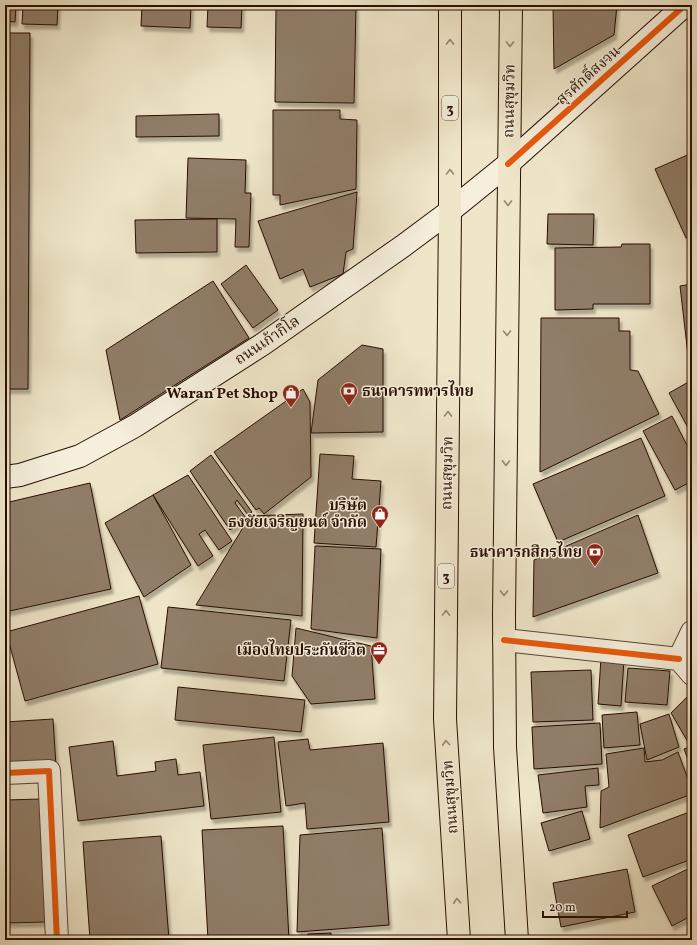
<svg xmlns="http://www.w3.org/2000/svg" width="697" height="945" font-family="Vollkorn,'Noto Serif Thai',serif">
<defs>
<filter id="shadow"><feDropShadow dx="2.5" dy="4.5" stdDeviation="1" flood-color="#0004"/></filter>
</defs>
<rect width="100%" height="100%" fill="#efe6c9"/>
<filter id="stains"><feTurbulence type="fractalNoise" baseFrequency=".005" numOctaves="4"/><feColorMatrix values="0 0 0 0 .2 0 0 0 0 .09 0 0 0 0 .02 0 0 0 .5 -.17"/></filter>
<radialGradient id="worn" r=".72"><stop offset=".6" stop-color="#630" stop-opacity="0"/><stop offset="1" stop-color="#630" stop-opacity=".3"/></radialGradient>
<path fill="#907e69" stroke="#290d00" filter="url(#shadow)" d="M5,5H16L15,22L5,21Z
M23,5H58L57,25L22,24Z
M142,5H191L190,28L141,26Z
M208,5H242L241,28L207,27Z
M276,5H356L354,103L275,102Z
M553,5H617L614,35L554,69Z
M5,33H30L28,389H5Z
M273,110H340V119L357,120L356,189L280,205V195H273Z
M219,114V136L136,137V116Z
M692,153V235L686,238L655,169Z
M188,158L246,160L245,193H251L249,247H235L236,219L186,218Z
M357,192L353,249L346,252L343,274L310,287L303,269L280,279L258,221Z
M548,214H594L593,245L547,244Z
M217,219V252L136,253L135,220Z
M622,244H650V304H593V309L555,310V248L621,247Z
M246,265L278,310L253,328L221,284Z
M213,281L249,338L120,420L106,350Z
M692,284V355H688L680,286Z
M541,318H619V331H630V370L638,371L659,414L540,472Z
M362,345L383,349V432L311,433L318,380Z
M692,380V435L669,393Z
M303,389L310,402L311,477L264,514L259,508L256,510L214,452Z
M672,416L692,455V481L675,490L643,431Z
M641,438L665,496L558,542L533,484Z
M320,454L354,456L352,479L381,481L376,547L314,543Z
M211,455L252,512L248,515L237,500L235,503L246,518L230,530L190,471Z
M188,475L232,541L219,550L205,530L199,534L213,556L198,566L153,495Z
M90,483L111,589L5,612V503Z
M153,495L191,565L144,597L105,523Z
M303,514L302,616L196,605L250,516Z
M638,515L658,573L533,617L534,560Z
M315,546L381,549L377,638L311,629Z
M139,596L158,664L25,701L6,632Z
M168,607L291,620L284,681L161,668Z
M296,628L371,646L375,699L311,704L292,676Z
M601,658L624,659L621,706L598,704Z
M628,668L670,671L667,705L625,702Z
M591,670L593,720L533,722L531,672Z
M178,687L305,700L301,732L175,720Z
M692,692V739L688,742L671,713Z
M637,712L640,745L604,748L602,715Z
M669,714L679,747L647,760L640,724Z
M53,719L56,766L5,769V722Z
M600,723L602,764L534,769L532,727Z
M274,737L281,812L211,819L203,745Z
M308,739L310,750L383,743L389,822L307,829L305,803L286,806L278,742Z
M113,741L117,776L156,771L155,762L176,759L178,775L200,772L204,806L78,821L69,747Z
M692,746V764L690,765L684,749Z
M644,748L645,762L662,760L678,752L692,790V794L600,828L601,791L609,787L606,754Z
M598,768L599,785L585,786L587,807L543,813L538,775Z
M42,799L45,922L5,923V800Z
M582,811L590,839L549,851L541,823Z
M692,811V859L643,877L628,835Z
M283,826L289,940H208L202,830Z
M382,828L389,925L297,932L300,835Z
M161,836L169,940H90L83,842Z
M692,867V921L689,917L672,926L652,886Z
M627,869L635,912L561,927L553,883Z
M331,933V940L383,938V940H308V934Z"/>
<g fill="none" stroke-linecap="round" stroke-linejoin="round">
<g stroke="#5a4332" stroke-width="24">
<path id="street" d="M692,632L679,659L692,674
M504,640L679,659
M5,773L49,771L57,940"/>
</g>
<g stroke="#290d00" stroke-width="24">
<path id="secondary" d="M5,477L20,475L80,456L135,426L263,344L403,246L450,211L508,164L685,5"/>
</g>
<g stroke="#290d00" stroke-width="24">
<path id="highway" d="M450,5V211L445,719L459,940
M511,5L504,616L505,747L517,940"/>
</g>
<use href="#street" stroke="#f5efdc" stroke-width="22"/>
<use href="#secondary" stroke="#f5efdc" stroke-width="22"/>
<use href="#highway" stroke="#efe6c9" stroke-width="22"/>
<g stroke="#f5efdc" stroke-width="8">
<path id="cycleway" d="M508,164L685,5
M504,640L679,659
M5,773L49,771L57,940"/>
</g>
<use href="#cycleway" stroke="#e8590c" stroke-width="6"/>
</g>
<defs><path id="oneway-chevron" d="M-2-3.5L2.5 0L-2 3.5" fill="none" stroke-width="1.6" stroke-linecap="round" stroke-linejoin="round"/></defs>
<g stroke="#96846f">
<use href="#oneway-chevron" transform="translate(450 42) rotate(-90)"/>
<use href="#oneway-chevron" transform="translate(510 44) rotate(91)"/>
<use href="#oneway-chevron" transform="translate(450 172) rotate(-90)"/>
<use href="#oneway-chevron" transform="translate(508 203) rotate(90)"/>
<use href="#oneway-chevron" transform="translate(507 333) rotate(90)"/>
<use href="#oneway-chevron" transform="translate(448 414) rotate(-89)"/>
<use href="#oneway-chevron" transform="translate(506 463) rotate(91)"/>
<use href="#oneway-chevron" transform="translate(504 593) rotate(91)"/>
<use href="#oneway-chevron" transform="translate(446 613) rotate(-90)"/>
<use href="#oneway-chevron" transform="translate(446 743) rotate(-94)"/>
<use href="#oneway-chevron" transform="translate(457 901) rotate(-94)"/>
</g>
<defs>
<g id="bank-pin" transform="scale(0.9)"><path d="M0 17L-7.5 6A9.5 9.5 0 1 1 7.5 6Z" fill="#8f2418" stroke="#f5efdc"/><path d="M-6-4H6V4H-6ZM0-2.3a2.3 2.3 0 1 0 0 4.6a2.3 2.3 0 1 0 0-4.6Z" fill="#fff"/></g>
<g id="shop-pin" transform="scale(0.9)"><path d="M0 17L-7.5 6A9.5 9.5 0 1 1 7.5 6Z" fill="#8f2418" stroke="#f5efdc"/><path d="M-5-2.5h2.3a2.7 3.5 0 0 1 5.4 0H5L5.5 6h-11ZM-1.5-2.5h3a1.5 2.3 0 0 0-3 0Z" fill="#fff"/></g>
<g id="office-pin" transform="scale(0.9)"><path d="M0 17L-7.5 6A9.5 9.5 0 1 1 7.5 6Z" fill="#8f2418" stroke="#f5efdc"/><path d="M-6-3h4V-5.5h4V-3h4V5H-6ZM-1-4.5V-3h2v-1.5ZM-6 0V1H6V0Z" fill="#fff"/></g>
</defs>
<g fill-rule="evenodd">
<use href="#bank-pin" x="349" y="391"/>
<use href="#shop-pin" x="291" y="393"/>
<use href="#shop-pin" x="380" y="514"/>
<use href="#bank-pin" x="595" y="552"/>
<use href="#office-pin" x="379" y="650"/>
</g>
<g text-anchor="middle" stroke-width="3" stroke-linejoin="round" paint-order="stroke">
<g fill="#f5efdc" stroke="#665142" stroke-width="1">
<rect x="442" y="96" width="16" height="24" rx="3"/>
<rect x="438" y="564" width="16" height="24" rx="3"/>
</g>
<g font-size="14" font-weight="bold" fill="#290d00">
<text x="450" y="113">3</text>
<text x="446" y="581">3</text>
</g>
<g font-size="15" fill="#290d00" stroke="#f5efdc">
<text transform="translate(588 75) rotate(-42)" y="5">สุรศักดิ์สงวน</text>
<text transform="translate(509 101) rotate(-89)" y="5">ถนนสุขุมวิท</text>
<text transform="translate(267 340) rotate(-34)" y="5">ถนนเก้ากิโล</text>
<text transform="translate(447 473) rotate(-89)" y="5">ถนนสุขุมวิท</text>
<text transform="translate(450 797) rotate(-94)" y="5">ถนนสุขุมวิท</text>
</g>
<g font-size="15" font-weight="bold" fill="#290d00" stroke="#f5efdc" text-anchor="end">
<text x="362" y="396" text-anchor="start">ธนาคารทหารไทย</text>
<text x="278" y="398">Waran Pet Shop</text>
<text x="367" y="510">บริษัต<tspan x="367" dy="17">ธงชัยเจริญยนต์ จำกัด</tspan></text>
<text x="582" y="557">ธนาคารกสิกรไทย</text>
<text x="366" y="655">เมืองไทยประกันชีวิต</text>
</g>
</g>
<rect width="697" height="945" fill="none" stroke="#efe6c9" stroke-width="20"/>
<rect x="6" y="6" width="685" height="933" fill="none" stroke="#290d00" stroke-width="2"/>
<rect x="10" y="10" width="677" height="925" fill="none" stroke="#290d00"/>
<path d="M543 911v6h84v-6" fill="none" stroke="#290d00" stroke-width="2"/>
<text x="549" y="911" font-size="12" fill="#290d00" stroke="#f5efdc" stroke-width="3" paint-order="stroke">20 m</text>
<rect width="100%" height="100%" filter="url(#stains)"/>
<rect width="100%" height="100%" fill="url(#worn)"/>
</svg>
